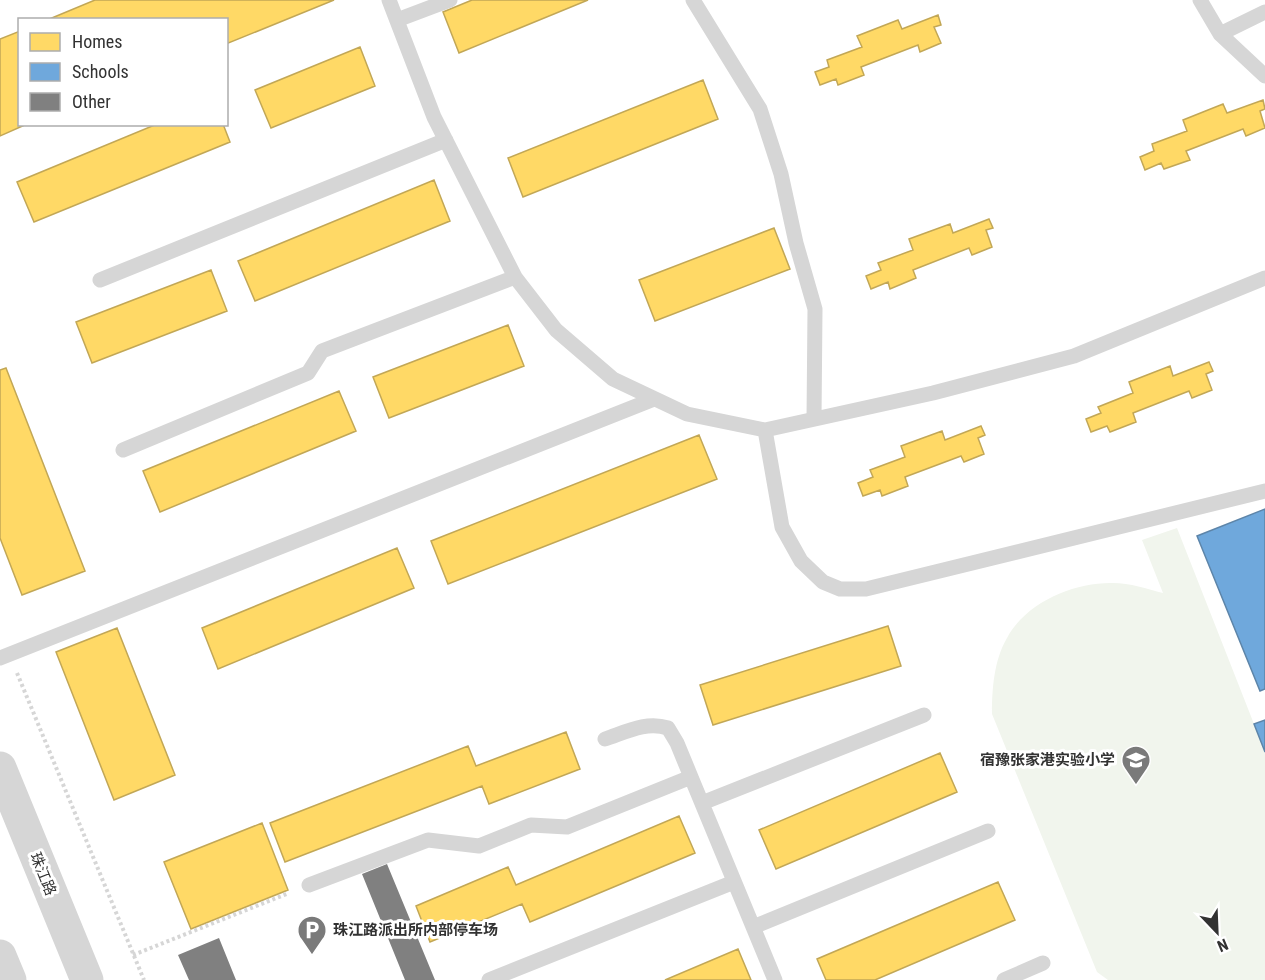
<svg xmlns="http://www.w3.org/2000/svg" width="1265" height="980" font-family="'Roboto Condensed','Noto Sans SC',sans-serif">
<rect width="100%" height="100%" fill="#fff"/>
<path fill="#f1f5ed" d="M1177,528L1265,752V980H1108L1097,972L992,714C992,689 994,660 1007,638C1026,602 1075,582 1113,583C1130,583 1147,589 1163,593L1142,540Z"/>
<path fill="#ffd966" stroke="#c2a756" stroke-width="1.5" d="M95,0H334L226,44V20H47Z
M472,0H588L459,53L443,12Z
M938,15L941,25L934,27L941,43L920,52L918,45L861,67L864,75L838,85L836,79L820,85L815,72L829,67L827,60L862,47L857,36L898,20L902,29Z
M20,31V124H27L0,136V39Z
M360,47L375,86L271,128L255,90Z
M703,80L718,119L523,197L508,158Z
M1263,100L1265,109L1260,111L1265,128L1246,136L1243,129L1186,151L1190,160L1164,169L1161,163L1145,170L1140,157L1154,151L1152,144L1187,131L1183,120L1223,104L1227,113Z
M157,124H223L230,142L34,222L17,182Z
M434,180L450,221L255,301L238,261Z
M989,219L993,228L986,230L992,247L972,255L969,248L913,270L916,278L890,289L888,282L871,289L866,276L881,270L878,263L913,250L909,239L950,224L953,233Z
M774,228L790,269L655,321L639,280Z
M211,270L227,311L92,363L76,322Z
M508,325L524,366L389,418L373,377Z
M1209,362L1213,371L1206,374L1212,390L1192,398L1189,391L1133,413L1136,422L1110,432L1107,426L1091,432L1086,419L1101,413L1098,407L1133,393L1129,382L1170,366L1173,376Z
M6,368L85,571L22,595L0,538V370Z
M339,391L356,431L160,512L143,471Z
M981,426L985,435L978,438L984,454L964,462L961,456L905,477L908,486L882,496L880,490L863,496L858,483L873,477L870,470L905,457L901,446L942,431L945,440Z
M699,435L717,479L448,584L431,541Z
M397,548L414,588L218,669L202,628Z
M888,626L901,666L713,725L700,685Z
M117,628L175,775L114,800L56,652Z
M566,732L580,769L489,804L482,786L285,862L270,823L468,746L476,766Z
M940,753L957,792L776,869L759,830Z
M679,816L695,853L530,922L522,904L430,942L416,906L508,867L516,885Z
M262,823L288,890L191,929L164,862Z
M998,882L1015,920L875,980H826L817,959Z
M738,949L751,980H665Z"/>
<path fill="#6fa8dc" stroke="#5d85a9" stroke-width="1.5" d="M1265,509V689L1260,691L1197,536Z
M1265,720V752L1254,724Z"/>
<path fill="#808080" d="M387,864L435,980H405L362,874Z
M219,938L236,980H189L178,955Z"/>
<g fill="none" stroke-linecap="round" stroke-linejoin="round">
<path stroke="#d6d6d6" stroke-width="4" stroke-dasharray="3 3" stroke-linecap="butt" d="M17,673L144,980
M133,955L289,893"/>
<path stroke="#d6d6d6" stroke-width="15" d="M389,0L434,117L515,277L556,330L613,379L687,414L765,430L933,393L1074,356L1265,278
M693,0L760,109L781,174L796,243L815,309L814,419
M1200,0L1220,34L1265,76
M397,20L450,0
M1220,34L1265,12
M100,280L446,140
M765,430L782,527L801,561L823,582L840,589H866L1265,491
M123,450L308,373L322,351L515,277
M0,658L654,399
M605,739C626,732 646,721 668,728L677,743L691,777L775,980
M702,803L924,715
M309,885L428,840L479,846L531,825L567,827L691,777
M753,927L988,831
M489,980L734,882
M1004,980L1043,963"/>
<path stroke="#d6d6d6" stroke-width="33" d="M0,768L87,980
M0,956L10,980"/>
</g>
<defs>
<g id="school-pin" transform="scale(1.5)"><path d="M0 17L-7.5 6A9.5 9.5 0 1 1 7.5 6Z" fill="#7a7a7a" stroke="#fff"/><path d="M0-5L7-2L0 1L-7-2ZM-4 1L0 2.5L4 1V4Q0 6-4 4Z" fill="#fff"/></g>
<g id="parking-pin" transform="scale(1.5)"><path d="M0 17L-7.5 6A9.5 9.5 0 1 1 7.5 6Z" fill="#7a7a7a" stroke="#fff"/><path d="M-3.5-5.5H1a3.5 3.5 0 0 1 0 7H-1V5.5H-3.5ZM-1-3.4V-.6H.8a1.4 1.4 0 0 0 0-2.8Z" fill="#fff"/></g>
</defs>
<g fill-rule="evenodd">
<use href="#school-pin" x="1136" y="760"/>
<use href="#parking-pin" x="312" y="930"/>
</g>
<g text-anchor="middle" stroke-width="6" stroke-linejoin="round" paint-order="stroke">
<g font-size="15" font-weight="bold" fill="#323232" stroke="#fff" text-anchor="end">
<text x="1115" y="765">宿豫张家港实验小学</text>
<text x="333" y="935" text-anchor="start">珠江路派出所内部停车场</text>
</g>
<g font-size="15" fill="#323232" stroke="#fff">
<text transform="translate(43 874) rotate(68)" y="5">珠江路</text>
</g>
</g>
<rect x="18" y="18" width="210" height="108" fill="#ffffff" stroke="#adadad" stroke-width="1.5"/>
<rect x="30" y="33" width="30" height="18" fill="#ffd966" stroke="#adadad" stroke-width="1.5"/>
<text x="72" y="48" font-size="18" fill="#323232">Homes</text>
<rect x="30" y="63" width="30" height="18" fill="#6fa8dc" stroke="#adadad" stroke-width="1.5"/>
<text x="72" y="78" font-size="18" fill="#323232">Schools</text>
<rect x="30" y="93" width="30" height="18" fill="#808080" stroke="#adadad" stroke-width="1.5"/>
<text x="72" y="108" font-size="18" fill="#323232">Other</text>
<g transform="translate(1217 932) rotate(157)" stroke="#ffffff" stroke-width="4.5" paint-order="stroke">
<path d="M0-4.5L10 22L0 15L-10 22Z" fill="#323232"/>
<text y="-9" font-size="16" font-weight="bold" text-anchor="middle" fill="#323232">N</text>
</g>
</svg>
